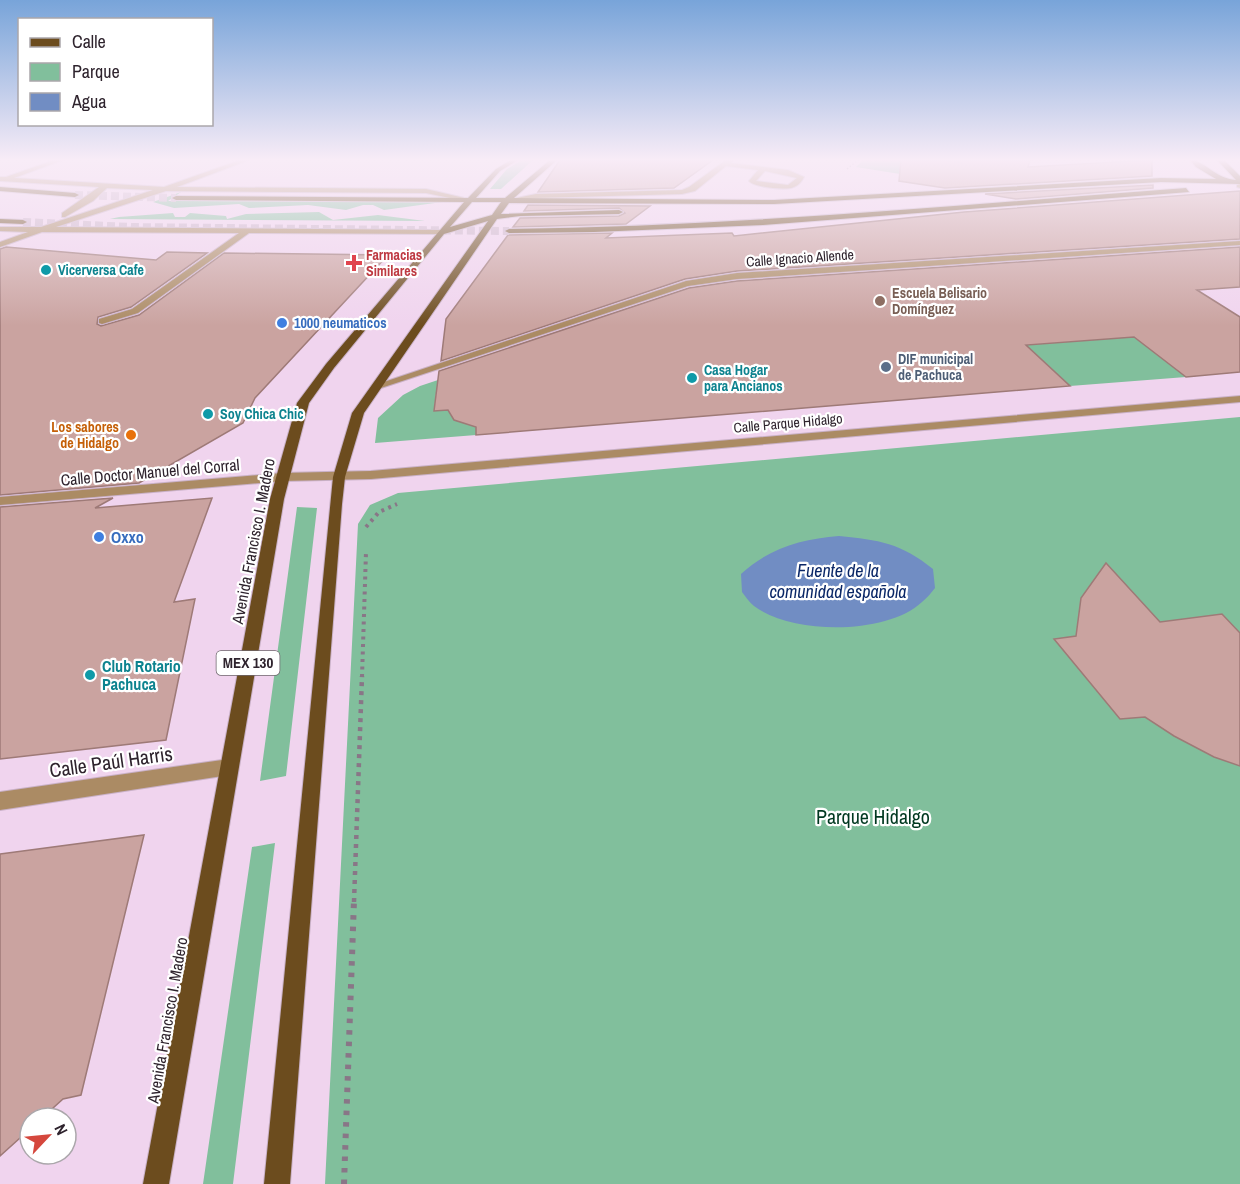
<svg xmlns="http://www.w3.org/2000/svg" width="1240" height="1184" font-family="'Archivo Narrow',sans-serif">
<rect width="100%" height="100%" fill="#f0d4ee"/>
<path fill="#81bf9c" d="M522,160H533L501,189H490L507,169Z
M863,160H940L968,164L957,183L856,167Z
M181,192L168,201L442,202L384,210L373,205H363L346,210L308,205L249,208L239,204L174,208L153,202Z
M319,212L333,220L378,215L425,221L110,219L119,217L173,213L175,217H185L190,213L226,216L227,219L246,214Z
M1115,324L1141,342L1168,341L1186,377L1070,386L1026,345L1120,338Z
M477,367L436,394L434,410H453V418L458,421L476,419V435L375,443L378,418L403,395L420,386Z
M1240,417V1184H325L358,524L370,505L398,493Z
M297,507L317,508L286,776L260,781Z
M275,843L233,1184H203L252,847Z"/>
<path fill="#718dc3" d="M839,536C879,540 901,543 933,569L935,588C931,593 927,598 922,602C887,635 792,635 754,606C749,602 745,596 742,592L741,574C769,548 802,539 839,536Z"/>
<path fill="#caa3a0" stroke="#9e7a77" stroke-width="1.5" d="M560,160H713L674,188L538,192Z
M901,160H1030L1028,167L1152,160V176L945,188L899,181Z
M1153,185V188L1016,199L985,194Z
M1240,191V239L737,271L685,279L441,361L446,319L508,235L612,233L606,238L732,233L734,236L964,212Z
M528,205L650,206L626,224L513,227L520,218L619,216L625,213L619,208L524,211Z
M6,247L156,260L167,252L207,253L131,307L98,317L97,324L101,326L139,315L224,253L388,255L255,398L243,423L139,483L0,495V249Z
M1240,247V287L1197,290L1240,317V372L1186,377L1134,337L1026,345L1070,386L476,435V427L454,420L448,410L434,411L439,371L689,288L737,281Z
M113,498L95,508L212,498L174,602L195,599L166,740L0,759V507Z
M1106,563L1160,622L1222,614L1240,633V766L1214,757L1174,736L1145,717L1120,719L1054,639L1076,636L1081,598Z
M144,835L81,1095L63,1099L42,1118H30V1129L0,1156V854Z"/>
<g fill="none" stroke-linecap="round" stroke-linejoin="round">
<path stroke="#c9b1c7" stroke-width="8" stroke-dasharray="8 4" stroke-linecap="butt" d="M75,195L176,198
M23,222L131,227L509,231"/>
<g stroke="#c9b1c7" stroke-width="2">
<path id="minor" d="M54,160H63L14,178L164,187L240,160H249L177,187L426,189L473,200L469,202L426,193L166,191L56,227L441,230L445,232L441,234L249,233L138,313L102,324L99,323V319L132,309L239,233L42,232L0,247V242L28,232L0,231V227H41L153,190L107,188L93,201L65,217H62V213L99,187L0,181V177H6Z
M726,160H733L731,163L788,170L804,177C802,181 799,185 794,187C787,191 753,187 749,181L758,170L726,166L695,191L682,194L536,198L506,203L502,201L536,194L682,190L689,187ZM765,171L797,178L788,185L756,181Z
M1240,184V188L1237,187V185Z
M1240,241V245L737,279L688,286L381,388L377,389L372,386L686,281L737,273Z
M1240,396V402L371,479L282,481L0,505V497L282,473L371,471Z
M229,759L236,761L238,767L236,773L229,775L0,810V792Z"/>
</g>
<g stroke="#c9b1c7" stroke-width="2">
<path id="major" d="M511,160H518L500,171L476,198H505L550,160H557L514,198L774,200L1161,178L1216,179L1196,167L1190,160C1204,160 1216,179 1236,180L1217,160H1224L1240,176V184L1161,182L774,204L509,203L501,214L619,210L623,212L619,214L520,216L497,219L364,413L345,477L342,504L290,1184H264L333,477L352,413L488,221L444,234L334,368L309,403L284,499L169,1184H143L270,499L297,403L326,364L464,202L176,200L172,198L176,196L468,198L496,169ZM472,202H501L492,215L450,227Z
M0,187L75,193L79,195L75,197L0,191Z
M1186,188L1189,192L763,225L594,232L509,233L505,231L509,229C735,226 960,205 1186,188Z
M0,219L23,220L27,222L23,224L0,223Z"/>
</g>
<path stroke="#897687" stroke-width="1.5" stroke-dasharray="1.5 2" stroke-linecap="butt" d="M944,160L962,163
M847,169L858,160"/>
<path stroke="#897687" stroke-width="4" stroke-dasharray="3 4.5" stroke-linecap="butt" d="M366,527L379,512L397,504
M362,677L366,552"/>
<path stroke="#897687" stroke-width="4.5" stroke-dasharray="4 5" stroke-linecap="butt" d="M354,902L362,676"/>
<path stroke="#897687" stroke-width="6" stroke-dasharray="4.5 7" stroke-linecap="butt" d="M344,1184L354,900"/>
<use href="#minor" fill="#ab8b64" fill-rule="evenodd"/>
<use href="#major" fill="#6c4c1e" fill-rule="evenodd"/>
</g>
<linearGradient id="sky" x2="0" y2="1"><stop stop-color="#78a4d9"/><stop offset="0.49" stop-color="#f8ecf7"/><stop offset="1" stop-color="#f8ecf7" stop-opacity="0"/></linearGradient>
<rect width="1240" height="326" fill="url(#sky)"/>
<path fill="#e0444e" stroke="#fff" stroke-width="2" d="M351 254h6v6h6v6h-6v6h-6v-6h-6v-6h6z"/>
<g fill="#0f9aa8" stroke="#fff" stroke-width="2">
<circle cx="46" cy="270" r="6"/>
<circle cx="692" cy="378" r="6"/>
<circle cx="208" cy="414" r="6"/>
<circle cx="90" cy="675" r="6"/>
</g>
<circle fill="#8d6e63" stroke="#fff" stroke-width="2" cx="880" cy="301" r="6"/>
<g fill="#3f7fe0" stroke="#fff" stroke-width="2">
<circle cx="282" cy="323" r="6"/>
<circle cx="99" cy="537" r="6"/>
</g>
<circle fill="#5c6f8a" stroke="#fff" stroke-width="2" cx="886" cy="367" r="6"/>
<circle fill="#e8710a" stroke="#fff" stroke-width="2" cx="131" cy="435" r="6"/>
<g text-anchor="middle" stroke-width="4.5" stroke-linejoin="round" paint-order="stroke">
<g font-size="14" font-weight="bold" fill="#be3a42" stroke="#fff" text-anchor="start">
<text x="366" y="260">Farmacias<tspan x="366" dy="16">Similares</tspan></text>
</g>
<g font-size="14" fill="#2e232d" stroke="#fff">
<text transform="translate(800 258) rotate(-4)" y="5">Calle Ignacio Allende</text>
<text transform="translate(788 423) rotate(-5)" y="5">Calle Parque Hidalgo</text>
</g>
<g font-size="14" font-weight="bold" fill="#0d838f" stroke="#fff" text-anchor="start">
<text x="58" y="275">Vicerversa Cafe</text>
<text x="704" y="375">Casa Hogar<tspan x="704" dy="16">para Ancianos</tspan></text>
<text x="220" y="419">Soy Chica Chic</text>
</g>
<g font-size="14" font-weight="bold" fill="#785e54" stroke="#fff" text-anchor="start">
<text x="892" y="298">Escuela Belisario<tspan x="892" dy="16">Domínguez</tspan></text>
</g>
<g font-size="14" font-weight="bold" fill="#366cbe" stroke="#fff" text-anchor="start">
<text x="294" y="328">1000 neumaticos</text>
</g>
<g font-size="14" font-weight="bold" fill="#4e5e75" stroke="#fff" text-anchor="start">
<text x="898" y="364">DIF municipal<tspan x="898" dy="16">de Pachuca</tspan></text>
</g>
<g font-size="14" font-weight="bold" fill="#c56008" stroke="#fff" text-anchor="end">
<text x="119" y="432">Los sabores<tspan x="119" dy="16">de Hidalgo</tspan></text>
</g>
<rect fill="#fff" stroke="#6d656c" stroke-width="1.5" x="216.5" y="651" width="63" height="24" rx="4.5"/>
<g font-size="15" font-weight="bold" fill="#2e232d">
<text x="248" y="668">MEX 130</text>
</g>
<g font-size="16" fill="#2e232d" stroke="#fff">
<text transform="translate(150 472) rotate(-5)" y="6">Calle Doctor Manuel del Corral</text>
<text transform="translate(253 541) rotate(-79)" y="6">Avenida Francisco I. Madero</text>
<text transform="translate(167 1020) rotate(-80)" y="6">Avenida Francisco I. Madero</text>
</g>
<g font-size="16" font-weight="bold" fill="#366cbe" stroke="#fff" text-anchor="start">
<text x="111" y="543">Oxxo</text>
</g>
<g font-size="16" font-weight="bold" fill="#0d838f" stroke="#fff" text-anchor="start">
<text x="102" y="672">Club Rotario<tspan x="102" dy="18">Pachuca</tspan></text>
</g>
<g font-size="18" font-style="italic" fill="#0a2767" stroke="#fff">
<text x="838" y="577">Fuente de la<tspan x="838" dy="21">comunidad española</tspan></text>
</g>
<g font-size="20" fill="#2e232d" stroke="#fff">
<text transform="translate(111 762) rotate(-8)" y="7">Calle Paúl Harris</text>
</g>
<g font-size="20" fill="#003820" stroke="#fff">
<text x="873" y="824">Parque Hidalgo</text>
</g>
</g>
<rect x="18" y="18" width="195" height="108" fill="#ffffff" stroke="#aba7ab" stroke-width="1.5"/>
<rect x="30" y="38" width="30" height="9" fill="#6c4c1e" stroke="#aba7ab" stroke-width="1.5"/>
<text x="72" y="48" font-size="18" fill="#2e232d">Calle</text>
<rect x="30" y="63" width="30" height="18" fill="#81bf9c" stroke="#aba7ab" stroke-width="1.5"/>
<text x="72" y="78" font-size="18" fill="#2e232d">Parque</text>
<rect x="30" y="93" width="30" height="18" fill="#718dc3" stroke="#aba7ab" stroke-width="1.5"/>
<text x="72" y="108" font-size="18" fill="#2e232d">Agua</text>
<g transform="translate(48 1136) rotate(64)"><circle r="28" fill="#ffffff" stroke="#aba7ab" stroke-width="1.5"/>
<path d="M0-4.5L10 22L0 15L-10 22Z" fill="#d5473d"/>
<text y="-9" font-size="16" font-weight="bold" text-anchor="middle" fill="#2e232d">N</text>
</g>
</svg>
